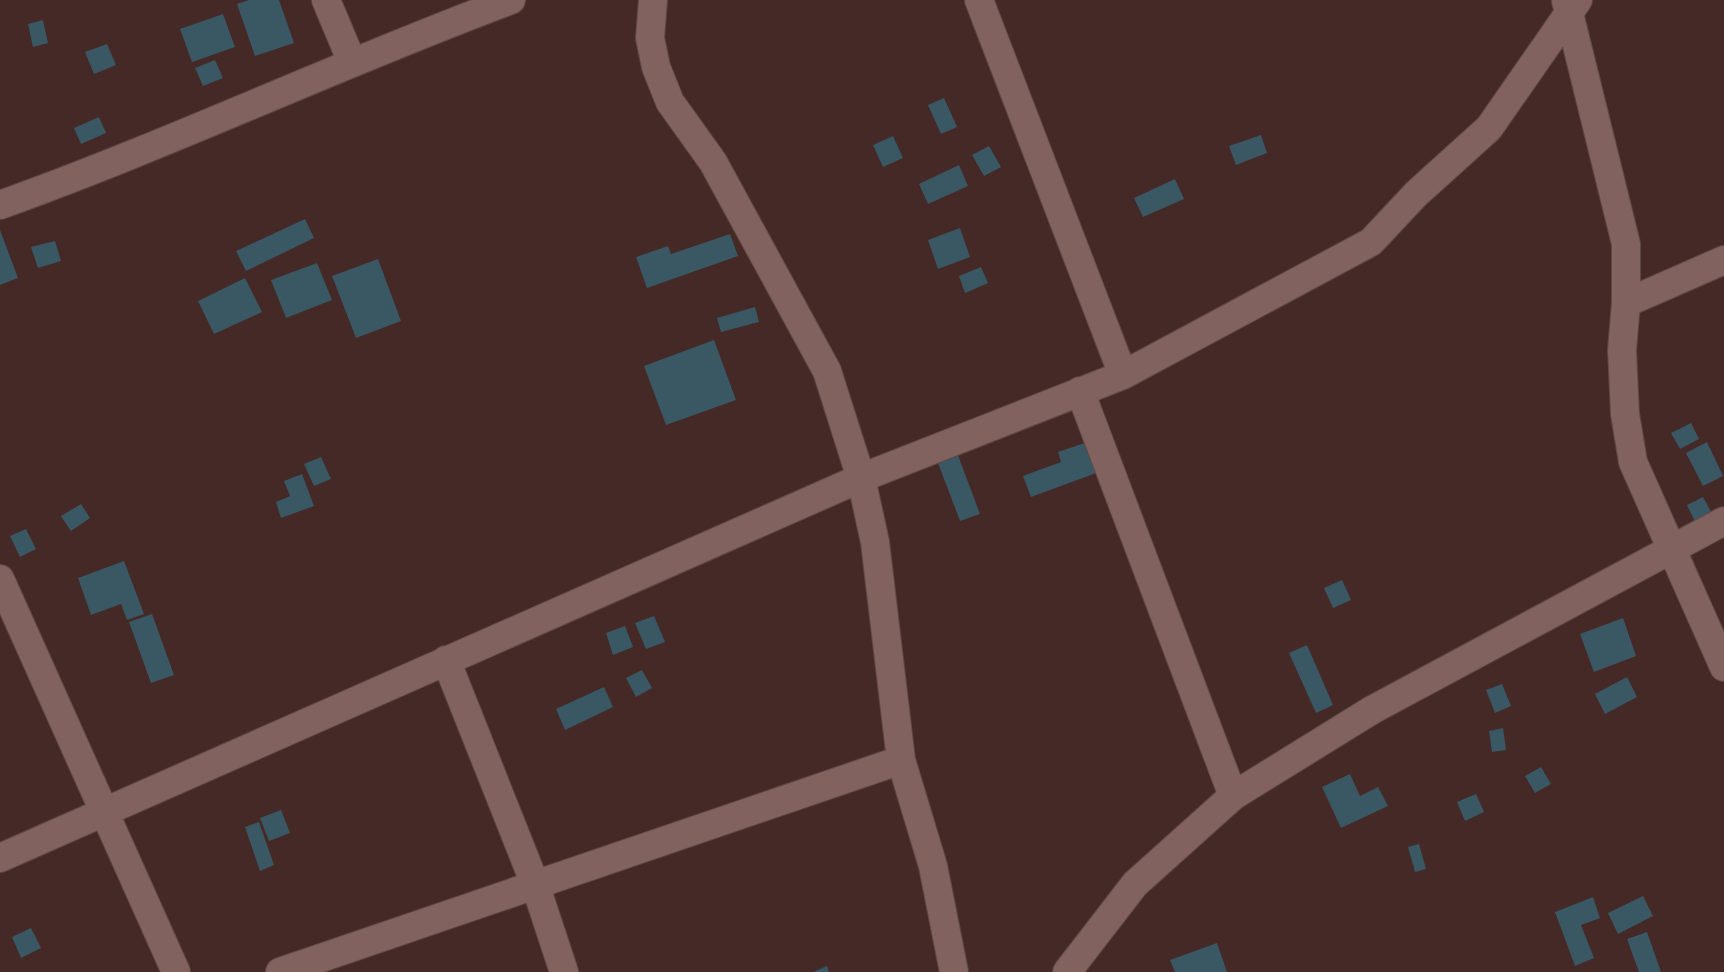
<svg xmlns="http://www.w3.org/2000/svg" width="1724" height="972" font-family="'Libre Baskerville',serif">
<rect width="100%" height="100%" fill="#442926"/>
<path fill="#395863" d="M249,0H279L294,43L255,56L237,4Z
M223,14L235,47L192,62L180,29Z
M43,20L48,43L33,47L28,24Z
M107,44L116,65L94,74L85,52Z
M215,60L223,78L203,86L195,68Z
M944,98L957,127L941,134L928,105Z
M99,117L106,133L81,144L74,128Z
M1261,135L1267,153L1236,165L1229,146Z
M893,136L903,158L883,167L873,145Z
M989,146L1001,167L984,176L972,155Z
M959,165L968,186L928,204L919,184Z
M1175,179L1184,199L1143,217L1134,198Z
M305,219L314,238L246,271L236,251Z
M960,228L970,257L938,269L928,240Z
M0,230L18,278L0,285Z
M730,234L738,256L647,288L636,257L668,246L671,254Z
M55,241L61,261L38,268L31,247Z
M378,259L401,321L356,338L332,276Z
M317,263L332,300L286,318L271,280Z
M981,267L988,283L965,293L959,276Z
M245,278L262,312L214,334L198,301Z
M755,307L759,322L721,332L717,318Z
M714,340L736,400L666,425L644,366Z
M1691,423L1699,439L1680,449L1671,433Z
M950,434L980,514L960,521L930,442Z
M1088,442L1099,472L1031,497L1023,476L1061,462L1058,452Z
M1707,442L1723,476L1703,486L1686,453Z
M321,457L331,479L314,486L304,464Z
M302,474L314,506L281,518L276,502L290,496L284,481Z
M1703,497L1714,517L1697,526L1687,505Z
M81,504L90,518L71,531L61,516Z
M26,529L36,549L20,557L10,536Z
M124,561L144,614L127,620L121,604L91,615L78,578Z
M1342,580L1351,600L1333,608L1324,588Z
M152,614L174,675L151,683L129,622Z
M654,616L665,642L646,649L635,623Z
M1623,618L1636,656L1594,672L1580,634Z
M625,626L633,647L613,655L606,633Z
M1307,645L1333,705L1316,713L1289,653Z
M642,670L652,688L636,697L626,678Z
M1627,677L1637,697L1605,714L1595,694Z
M1502,684L1511,706L1495,713L1486,690Z
M604,687L613,707L565,730L556,709Z
M1503,728L1506,750L1492,752L1489,731Z
M1541,767L1551,784L1535,793L1525,776Z
M1350,774L1360,796L1378,787L1388,806L1341,828L1322,787Z
M1476,794L1484,812L1465,821L1457,802Z
M281,810L290,833L269,841L260,818Z
M259,822L274,865L260,871L245,827Z
M1419,844L1426,869L1415,872L1408,847Z
M1643,896L1653,916L1618,934L1608,913Z
M1593,897L1600,918L1581,925L1594,958L1575,966L1555,912Z
M31,928L41,948L21,958L12,937Z
M1647,932L1661,972H1639L1627,939Z
M1217,943L1227,972H1175L1170,960Z
M827,966L829,972H813Z"/>
<g fill="none" stroke-linecap="round" stroke-linejoin="round">
<g stroke="#5e4846" stroke-width="30">
<path id="minor" d="M326,0L352,62
M653,0L650,38L656,67L670,102L713,162L827,371L861,478L875,542L901,760L933,866L954,972
M979,0L1123,375
M1566,1L1626,244V303L1622,350L1625,414L1633,462L1724,667
M0,205C173,143 339,64 511,0
M1626,303L1724,260
M1080,391L1233,796
M0,579L176,972
M446,660L535,884L564,972
M0,858L861,478L1123,375L1371,242L1416,194L1489,128L1578,0
M280,972L901,760
M1067,972L1135,884L1233,796L1372,710L1724,521"/>
</g>
<use href="#minor" stroke="#81625e" stroke-width="28"/>
</g>
</svg>
